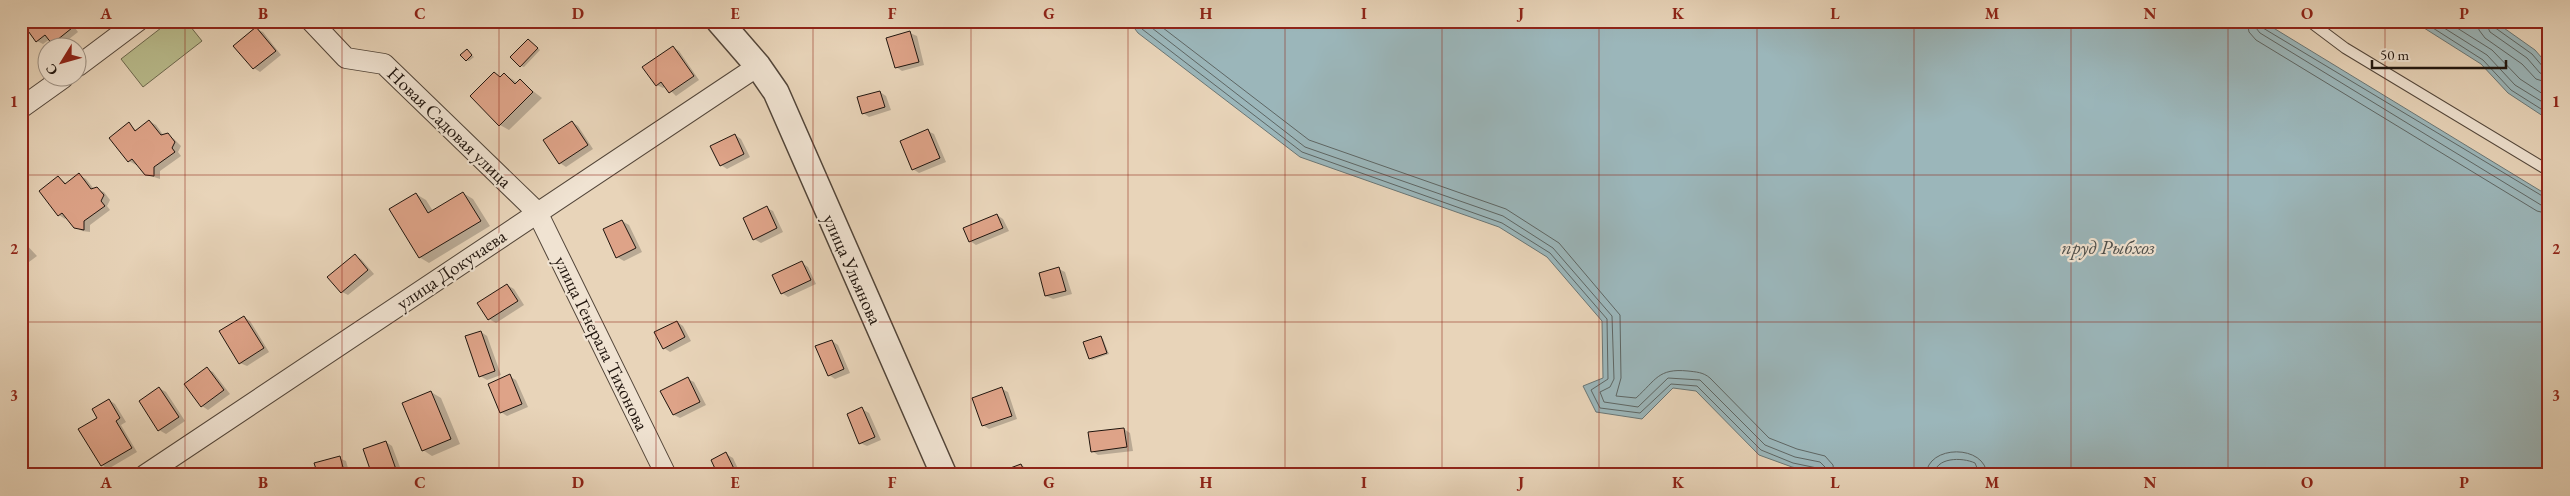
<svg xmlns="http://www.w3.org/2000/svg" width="2570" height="496" font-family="'EB Garamond',serif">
<rect width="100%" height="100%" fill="#e8d4b9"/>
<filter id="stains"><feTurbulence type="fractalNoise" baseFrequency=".004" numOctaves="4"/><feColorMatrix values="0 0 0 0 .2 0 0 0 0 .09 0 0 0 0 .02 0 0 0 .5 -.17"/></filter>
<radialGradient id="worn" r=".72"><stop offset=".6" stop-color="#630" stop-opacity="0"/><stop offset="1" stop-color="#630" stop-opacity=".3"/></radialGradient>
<path fill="#b9bc8d" stroke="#6c684e" d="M170,21H186L202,41L143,87L121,59Z"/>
<path fill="#9bb6ba" stroke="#6a7675" d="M1129,21H2262L2549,196V475H1981L1961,471L1917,475H1827L1792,467L1759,455L1696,391L1673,388L1642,419L1596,412L1583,386L1603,378L1602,321L1547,257L1499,227L1300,157L1138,33Z
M2413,21H2494L2535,50L2549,66V120L2508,93L2481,64Z"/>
<path fill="#0003" d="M22,21H70L78,32L59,47L50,39L43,44L37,41Z
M429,21H440L436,25Z
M256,29L263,32L281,55L260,72L254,68Z
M910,33L917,36L924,65L902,71L896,67Z
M529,40L540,50L524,67L521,66Z
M673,47L679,51L699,80L676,96L666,86L663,88L657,85Z
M467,51L474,57L469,61L466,60Z
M494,73L501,77L504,74L518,83L520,81L542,98L509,130L500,125Z
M880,92L886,96L891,110L869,117L863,113Z
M149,121L156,125L164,136L168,135L174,139L181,146L178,152L181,156L160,171V179L145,174L137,163L136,165L129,161V124L137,131Z
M572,122L578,126L593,149L566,167L560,163Z
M928,131L934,134L946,162L919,173L913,169Z
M735,135L741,139L750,157L727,169L721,165Z
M79,175L86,179L94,189L104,192L110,200L107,206L110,210L90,225V232L82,231L75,227L67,217L65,219L59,215L58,177L67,184Z
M463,193L473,199L490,226L429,263L419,257L416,194L426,200L433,211Z
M767,208L773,211L783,232L761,243L754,239Z
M997,215L1003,219L1009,231L976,245L970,241Z
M622,221L629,225L642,252L624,261L617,257Z
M21,239L37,256L21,268Z
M355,256L361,259L374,274L348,295L342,292Z
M802,263L808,267L816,284L788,297L782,293Z
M1059,269L1065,272L1072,294L1053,299L1046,296Z
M507,285L514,289L524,305L496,323L489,319L479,303Z
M244,317L250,321L269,352L247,366L240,363Z
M677,322L683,326L691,341L670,352L664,348Z
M481,332L487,336L501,375L487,380L480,376Z
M1101,337L1103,339L1109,354L1092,360L1090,358Z
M832,341L838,345L850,373L835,379L829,375Z
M207,369L213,372L230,394L208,410L202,406Z
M509,376L516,380L528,407L507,416L501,412Z
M688,379L694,382L706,405L680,418L674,415Z
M159,388L166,392L185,421L166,434L159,430Z
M1002,389L1008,392L1017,419L989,429L983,425Z
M431,392L441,398L460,444L432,456L423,450Z
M109,400L115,404L126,422L121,425L137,452L108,469L102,465L99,418Z
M862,409L869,413L881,440L867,446L860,443Z
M1124,429L1130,433L1133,451L1098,455L1092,451Z
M386,442L392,446L403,475H374Z
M726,454L733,458L741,475H720Z
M339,458L346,461L350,475H319Z
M1021,465L1028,469L1030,475H1008Z"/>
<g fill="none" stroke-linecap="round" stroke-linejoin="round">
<path stroke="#5e6664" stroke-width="1" d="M1135,21L1142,29L1302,152L1502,223L1550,253L1607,319L1608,379L1591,390L1600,408L1640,413L1671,384L1697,386L1761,450L1793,463L1817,468L1821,475
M1143,21L1305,147L1503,216L1553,248L1612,316L1614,379L1610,387L1600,392L1604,402L1638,407L1668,378L1700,380L1765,445L1795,457L1820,462L1825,467L1827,475
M1154,21L1309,140L1506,209L1559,243L1620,315L1621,378L1616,396L1636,398C1656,380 1658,368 1688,371C1696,372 1703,372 1710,378L1769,438L1797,449L1825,456L1833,465L1834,475
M2247,21L2249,32L2256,40L2537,211L2549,214
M2254,21L2256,28L2260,33L2541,205L2549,206
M2261,21L2263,28L2549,200
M2422,21L2483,60L2511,90L2549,114
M2433,21L2487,55L2515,85L2549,106
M2446,21L2492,50L2520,79L2549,98
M2478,21L2479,30L2485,38L2522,64L2536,79L2549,83
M2485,21L2490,32L2527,58L2540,73L2549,76
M2492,21L2494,27L2532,54L2544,68L2549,69
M1926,475C1927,444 1986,444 1987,475
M1934,475C1935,457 1962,457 1975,463L1980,475"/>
</g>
<path fill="#dea388" stroke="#20150e" d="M21,21H67L72,28L52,44L45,35L36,42Z
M256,27L276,51L253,69L233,46Z
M910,31L919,62L895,68L886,38Z
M528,39L538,48L520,67L510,57Z
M673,46L694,76L669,93L661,82L656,86L642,67Z
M467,49L472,55L466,61L460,55Z
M494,72L500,77L504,73L515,84L520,79L533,92L499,126L470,96Z
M880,91L885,107L862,114L857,97Z
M149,120L161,135L168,133L175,142L172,148L175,152L154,167V176L145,175L132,159L128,162L109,138L129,122L135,131Z
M572,121L588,145L559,164L543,140Z
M928,129L940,158L912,170L900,141Z
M735,134L744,154L720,166L710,146Z
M79,173L91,189L97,187L104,195L101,201L105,206L84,221V230L74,228L62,213L58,216L39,191L58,176L65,184Z
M463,192L481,221L419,258L389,209L416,193L428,213Z
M767,206L777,228L753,240L743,218Z
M997,214L1003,228L969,242L963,228Z
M622,220L636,248L616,258L603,229Z
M21,241L28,250L21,256Z
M355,254L368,270L341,293L327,277Z
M802,261L811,280L781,294L772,275Z
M1059,267L1066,291L1045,296L1039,273Z
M507,284L518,301L488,320L477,303Z
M244,316L264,348L239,364L219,331Z
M677,321L685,337L663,349L654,332Z
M481,331L495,371L479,377L465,336Z
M1101,336L1107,353L1089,359L1083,342Z
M832,340L844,369L828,376L815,346Z
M207,367L224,390L201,407L184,384Z
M510,374L522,404L500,413L488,384Z
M688,377L700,402L673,415L660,391Z
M159,387L179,417L158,431L139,401Z
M1002,387L1012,416L982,426L972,398Z
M431,391L451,439L422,451L402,403Z
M109,399L120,418L116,421L132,448L101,466L78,429L97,418L92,409Z
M862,407L875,437L859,444L847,414Z
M1124,428L1127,447L1091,452L1088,432Z
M386,441L398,475H372L363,449Z
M726,452L737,475H718L711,460Z
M340,456L345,475H318L314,463Z
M1021,464L1026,475H1006L1005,470Z"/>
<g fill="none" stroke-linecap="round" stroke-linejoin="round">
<g stroke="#524539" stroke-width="12">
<path id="service" d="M2309,21L2345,48L2549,171"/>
</g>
<g stroke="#524539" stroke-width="22">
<path id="minor" d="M311,21L346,58L384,64L537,212L666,475
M78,66L138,21
M21,108L63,78
M145,475L758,66"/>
</g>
<g stroke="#524539" stroke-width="28">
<path id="tertiary" d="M719,21L758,66L776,92L944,475"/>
</g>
<use href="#service" stroke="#f0e3d2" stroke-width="10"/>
<use href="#minor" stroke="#f0e3d2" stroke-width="20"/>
<use href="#tertiary" stroke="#f0e3d2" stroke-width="25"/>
</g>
<path fill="none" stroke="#8f2418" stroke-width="1" stroke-opacity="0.55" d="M185,21V475M342,21V475M499,21V475M656,21V475M813,21V475M971,21V475M1128,21V475M1285,21V475M1442,21V475M1599,21V475M1757,21V475M1914,21V475M2071,21V475M2228,21V475M2385,21V475M21,175H2549M21,322H2549"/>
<g text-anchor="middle" stroke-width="4.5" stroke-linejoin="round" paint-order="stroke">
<g font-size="19" fill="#20150e" stroke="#f0e3d2">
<text transform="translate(450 127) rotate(44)" y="7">Новая Садовая улица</text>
<text transform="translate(451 269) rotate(-34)" y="7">улица Докучаева</text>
<text transform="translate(853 269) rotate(66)" y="7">улица Ульянова</text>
<text transform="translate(602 343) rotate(64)" y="7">улица Генерала Тихонова</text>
</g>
<g font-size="20" font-style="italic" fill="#4b4d4a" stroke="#f0e3d2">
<text x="2108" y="254">пруд Рыбхоз</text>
</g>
</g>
<rect width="2570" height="496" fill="none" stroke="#e8d4b9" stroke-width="55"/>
<g transform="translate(62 62) rotate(233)"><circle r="24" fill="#f0e3d2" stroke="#9d9184"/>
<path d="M0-4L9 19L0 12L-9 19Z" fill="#8f2418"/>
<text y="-8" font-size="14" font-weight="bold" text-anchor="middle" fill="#20150e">С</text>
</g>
<path d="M2372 60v8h134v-8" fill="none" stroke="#20150e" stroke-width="2.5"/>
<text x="2380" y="60" font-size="15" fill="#20150e" stroke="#f0e3d2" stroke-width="4" paint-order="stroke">50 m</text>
<rect x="28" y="28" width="2514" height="440" fill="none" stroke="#8f2418" stroke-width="2"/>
<g font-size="16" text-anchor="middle" font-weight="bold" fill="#8f2418">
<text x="106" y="19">A</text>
<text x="263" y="19">B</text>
<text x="420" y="19">C</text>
<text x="578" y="19">D</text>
<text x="735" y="19">E</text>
<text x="892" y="19">F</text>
<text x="1049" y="19">G</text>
<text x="1206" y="19">H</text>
<text x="1364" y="19">I</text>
<text x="1521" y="19">J</text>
<text x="1678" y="19">K</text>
<text x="1835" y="19">L</text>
<text x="1992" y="19">M</text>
<text x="2150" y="19">N</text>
<text x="2307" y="19">O</text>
<text x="2464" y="19">P</text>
<text x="14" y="107">1</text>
<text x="2556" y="107">1</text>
<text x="14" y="254">2</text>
<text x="2556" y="254">2</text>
<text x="14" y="401">3</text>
<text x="2556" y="401">3</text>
<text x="106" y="488">A</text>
<text x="263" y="488">B</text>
<text x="420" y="488">C</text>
<text x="578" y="488">D</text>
<text x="735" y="488">E</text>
<text x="892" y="488">F</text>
<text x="1049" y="488">G</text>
<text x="1206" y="488">H</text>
<text x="1364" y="488">I</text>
<text x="1521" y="488">J</text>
<text x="1678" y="488">K</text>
<text x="1835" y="488">L</text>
<text x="1992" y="488">M</text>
<text x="2150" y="488">N</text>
<text x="2307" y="488">O</text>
<text x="2464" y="488">P</text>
</g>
<rect width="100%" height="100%" filter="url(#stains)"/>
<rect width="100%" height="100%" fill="url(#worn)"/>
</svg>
